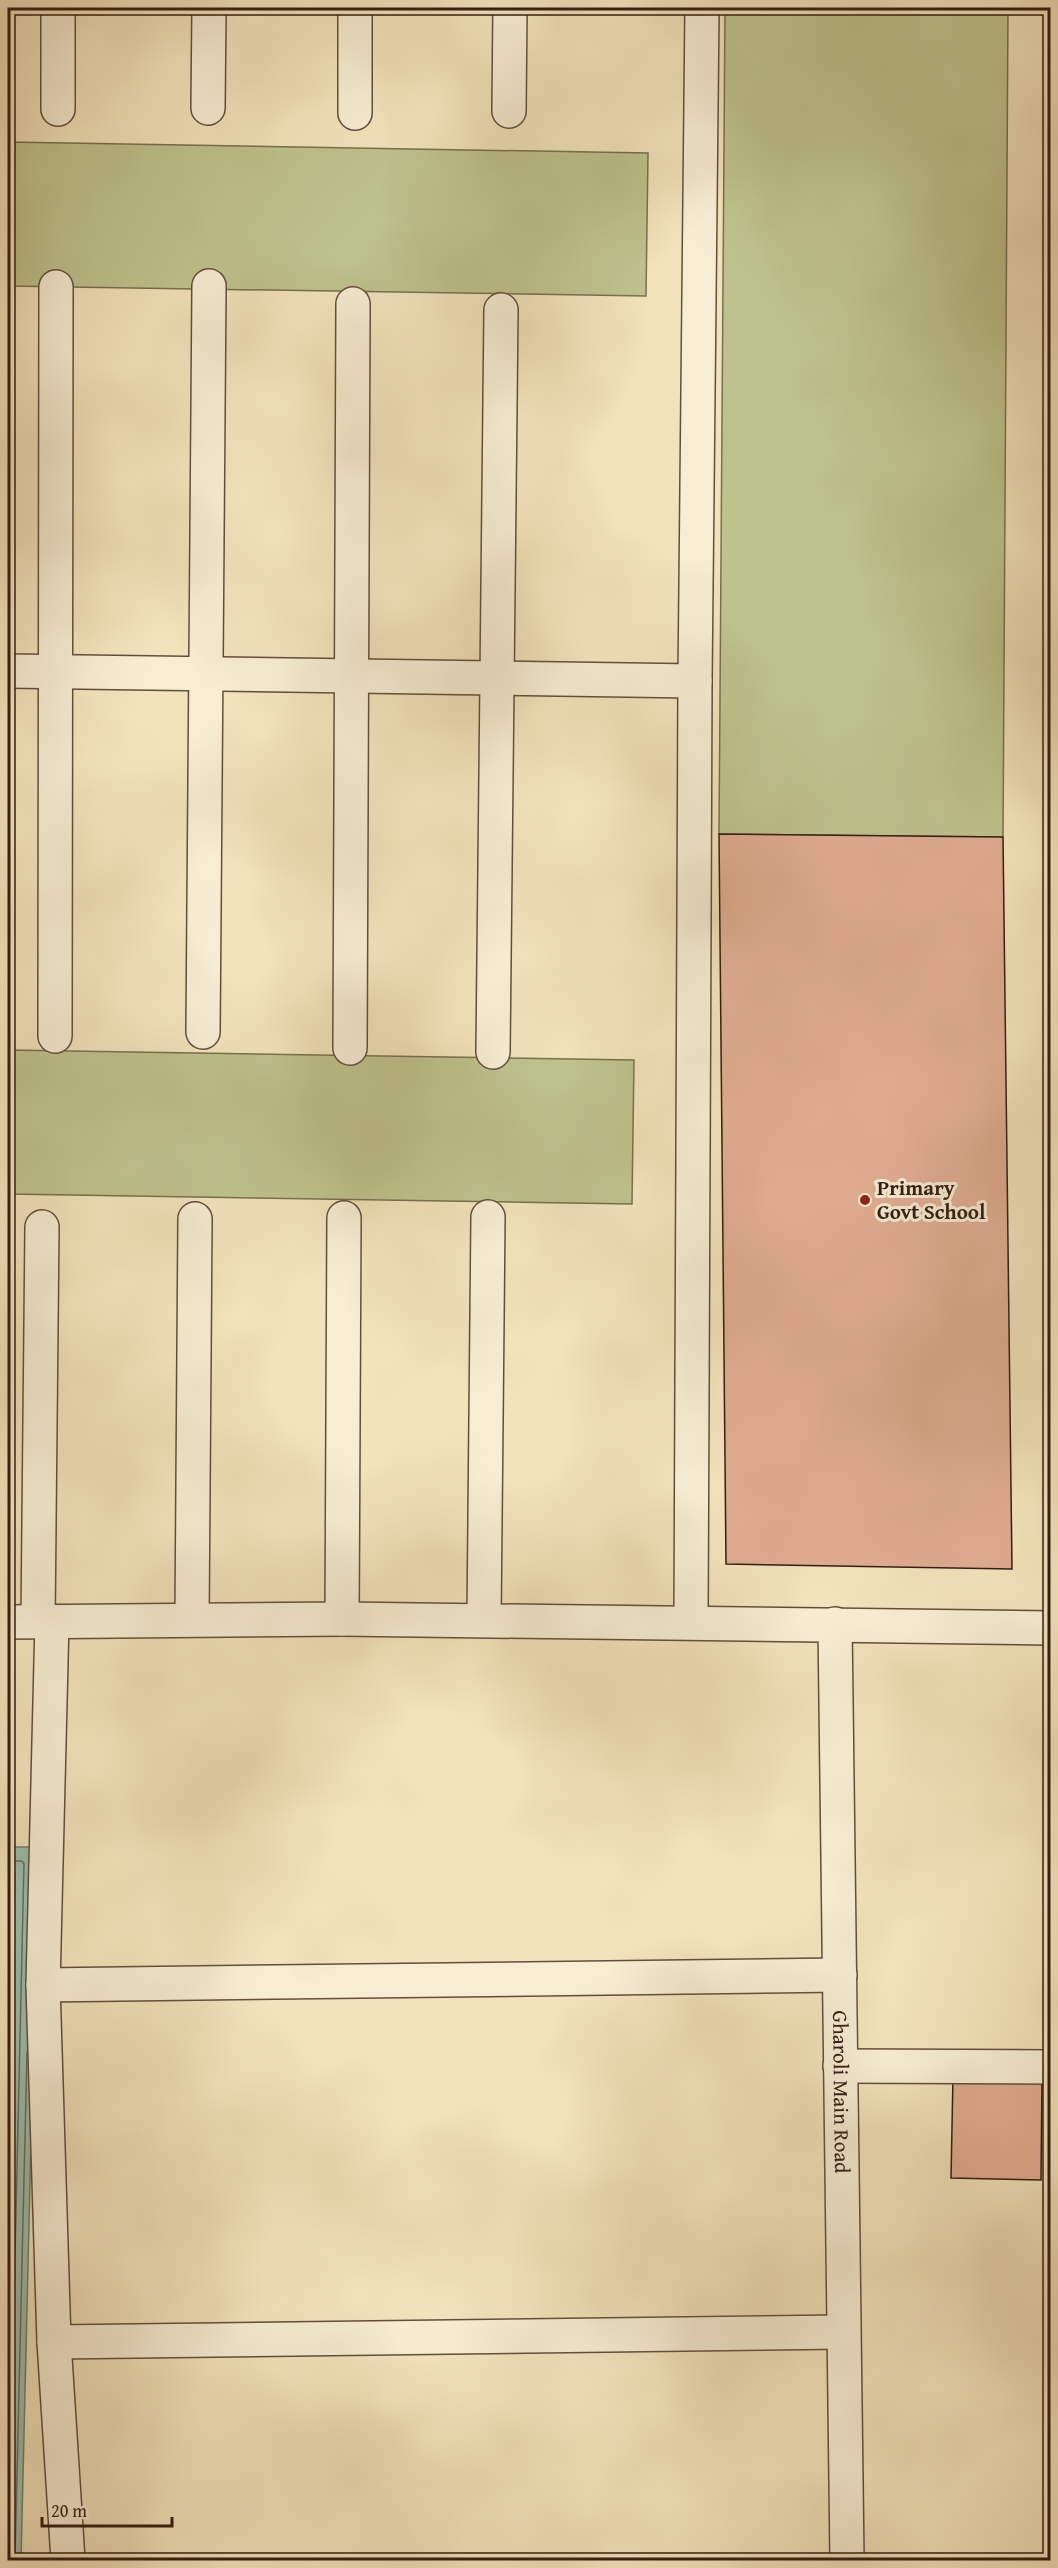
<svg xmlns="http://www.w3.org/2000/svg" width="1058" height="2568" font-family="'Gentium Book Plus',serif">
<rect width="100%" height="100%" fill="#f2e3bb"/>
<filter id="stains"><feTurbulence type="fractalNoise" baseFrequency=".00333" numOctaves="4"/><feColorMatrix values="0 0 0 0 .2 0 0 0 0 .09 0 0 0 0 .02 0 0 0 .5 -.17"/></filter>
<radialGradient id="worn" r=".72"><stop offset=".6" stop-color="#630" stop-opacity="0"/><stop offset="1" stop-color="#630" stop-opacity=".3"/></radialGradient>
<path fill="#bec38d" stroke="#787050" stroke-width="1.5" d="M725,8H1008L1003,837L719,834Z
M8,142L648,153L646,296L8,286Z
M8,1050L634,1060L632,1204L8,1194Z"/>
<path fill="#9bbead" stroke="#717e70" stroke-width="1.5" d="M8,1847H38L21,2560H8Z"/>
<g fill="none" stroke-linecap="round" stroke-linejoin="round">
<path stroke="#666e60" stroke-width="1.5" d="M8,1861H22L24,1864L8,2560
M8,1870H13L15,1873L8,2182
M15,2560L27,2052"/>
</g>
<path fill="#e0ac91" stroke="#321d14" stroke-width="1.5" d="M719,834L1003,837L1012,1569L726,1564Z
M953,2076L1042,2078L1041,2180L951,2178Z"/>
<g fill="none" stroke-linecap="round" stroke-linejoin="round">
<g stroke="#624e3e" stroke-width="36">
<g id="minor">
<path d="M208,108L209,8"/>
<path d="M58,109V8"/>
<path d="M509,111L510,8"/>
<path d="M355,113V8"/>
<path d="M8,671L695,681"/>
<path d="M203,1032L209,286"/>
<path d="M55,1036L56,287"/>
<path d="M350,1048L353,304"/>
<path d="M493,1052L501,310"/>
<path d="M192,1619L195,1219"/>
<path d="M342,1619L344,1218"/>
<path d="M484,1620L488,1217"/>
<path d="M38,1621L42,1227"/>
<path d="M52,1621L43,1985L54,2342L68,2560"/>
<path d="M8,1622L342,1619L1050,1628"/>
<path d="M691,1622L695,681L702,8"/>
<path id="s1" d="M835,1624L847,2560"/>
<path d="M43,1985L840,1975"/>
<path d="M840,2066L1050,2067"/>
<path d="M54,2342L843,2332"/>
</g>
</g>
<use href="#minor" stroke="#f7edd3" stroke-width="33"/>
</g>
<circle fill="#8f2418" stroke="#f7edd3" stroke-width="2" cx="865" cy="1200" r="6"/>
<g text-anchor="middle" stroke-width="6" stroke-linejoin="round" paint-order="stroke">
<g font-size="21" font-weight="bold" fill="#321d14" stroke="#f7edd3" text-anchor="start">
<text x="877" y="1195">Primary<tspan x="877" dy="24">Govt School</tspan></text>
</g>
<g font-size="21" fill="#321d14" stroke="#f7edd3">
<text dy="7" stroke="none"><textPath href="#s1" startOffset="468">Gharoli Main Road</textPath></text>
</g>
</g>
<rect width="1058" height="2568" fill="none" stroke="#f2e3bb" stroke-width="30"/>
<rect x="9" y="9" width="1040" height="2550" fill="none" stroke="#321d14" stroke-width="3"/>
<rect x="15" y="15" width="1028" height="2538" fill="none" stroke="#321d14" stroke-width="1.5"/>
<path d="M42 2517v9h130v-9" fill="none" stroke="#321d14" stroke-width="3"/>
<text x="51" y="2517" font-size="18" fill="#321d14" stroke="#f7edd3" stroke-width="4.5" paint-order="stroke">20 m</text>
<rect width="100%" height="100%" filter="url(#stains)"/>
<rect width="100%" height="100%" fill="url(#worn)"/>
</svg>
